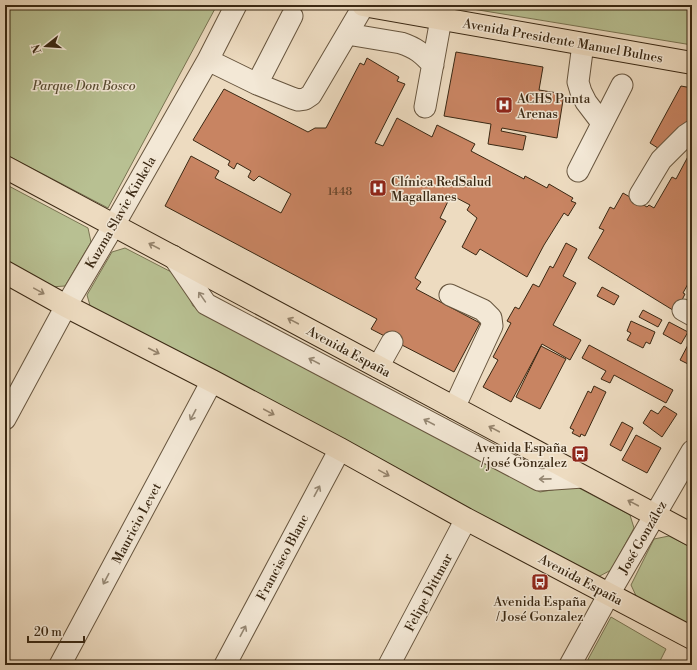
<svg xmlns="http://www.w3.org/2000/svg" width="697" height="670" font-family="'Libre Bodoni',serif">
<rect width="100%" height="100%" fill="#eddbc0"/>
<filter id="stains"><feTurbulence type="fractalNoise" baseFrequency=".005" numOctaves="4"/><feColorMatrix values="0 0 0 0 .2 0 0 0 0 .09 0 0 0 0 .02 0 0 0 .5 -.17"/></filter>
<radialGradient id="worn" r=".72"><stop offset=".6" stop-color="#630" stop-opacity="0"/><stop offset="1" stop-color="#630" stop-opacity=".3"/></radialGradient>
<path fill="#b8c092" stroke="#797452" d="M5,5H217L108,208L5,154Z
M448,5H692V45Z
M5,184L88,228L91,242L65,286L50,287L5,263Z
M125,248L179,276L193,306L540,492L575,486L630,515L634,528L611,570L598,577L91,309L87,295L112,252Z
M669,536L692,548V629L638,600L631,585L654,539Z
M611,617L666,649L658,665H585Z"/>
<path fill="#c88462" stroke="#3a2813" d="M456,52L543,67L539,90L564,94L557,138L502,128L501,131L526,136L523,150L488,144L491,124L444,116Z
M367,58L399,77L397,81L405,84L375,143L383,146L397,118L432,137L437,125L475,144L471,151L524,179L525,176L547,188L549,184L573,198L571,201L576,203L568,216L564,213L544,245L527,277L480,249L476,255L462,247L477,218L467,210L470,205L451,195L440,218L446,221L415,278L421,282L416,289L480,323L454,372L371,329L377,319L165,206L191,156L219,171L215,178L281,213L291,194L259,176L254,181L248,177L251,171L237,163L234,169L228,165L230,161L193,140L224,89L308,132L315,128H326L360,63L364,65Z
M681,86L692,88V126L661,150L650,143Z
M692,149V284L689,282L683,293L685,294L676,312L588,258L604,230L599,228L610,207L614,209L623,193L647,207L649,205L654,208L672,177L676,179Z
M566,243L577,249L563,276L576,283L553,325L581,340L570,360L542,344L511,402L483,387L498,360L493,357L511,323L507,321L515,307L519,309L533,284L539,287L550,266L553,268Z
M602,287L619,296L614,305L597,296Z
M643,310L662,320L658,327L639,317Z
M631,321L655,332L650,344L646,342L643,348L627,340L631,333L627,331Z
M669,322L688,332L681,344L663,334Z
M689,343L692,345V366L680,360Z
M589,345L673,390L666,403L614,375L610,383L601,379L606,371L582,358Z
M541,346L566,359L540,409L516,397Z
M594,386L606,392L585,436L581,434L580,437L572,433L574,430L570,428L588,391L591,393Z
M664,406L677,414L662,437L643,423L651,410L658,414Z
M622,422L633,428L621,451L610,445Z
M636,435L661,448L647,473L622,460Z"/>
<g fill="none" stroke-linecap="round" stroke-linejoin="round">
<g stroke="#67553e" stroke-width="23">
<path id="minor" d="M347,34L401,43C416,48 422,53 433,65
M583,44L578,82L581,92L586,102L602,123
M208,60L257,84L292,98L298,100L305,99L311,95L364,5
M257,84L292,16
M425,107L441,19
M578,171L622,85
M640,195L661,160L686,135L692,131
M173,256L206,304L539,480L583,477
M450,295L483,310L491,318L492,326L454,408
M683,310L692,315
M378,367L392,342
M5,419L66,306L114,225L208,60L236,5
M60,665L212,381
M225,665L340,449
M389,665L466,519
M570,665L609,594L692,451"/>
</g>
<g stroke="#3a2813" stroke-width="24">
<path id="major" d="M363,5L692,63
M5,167L692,535
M5,272L66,306L212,381L340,449L466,519L692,638"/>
</g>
<use href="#minor" stroke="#f3e8d6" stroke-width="21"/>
<use href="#major" stroke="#eddbc0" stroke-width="22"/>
</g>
<defs><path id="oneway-shaft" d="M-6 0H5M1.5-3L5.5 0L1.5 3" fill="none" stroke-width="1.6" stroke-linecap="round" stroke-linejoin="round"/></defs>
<g stroke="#94826a">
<use href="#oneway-shaft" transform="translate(154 246) rotate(-152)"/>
<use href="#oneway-shaft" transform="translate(39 291) rotate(29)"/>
<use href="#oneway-shaft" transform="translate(293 321) rotate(-152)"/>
<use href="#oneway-shaft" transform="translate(154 351) rotate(27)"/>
<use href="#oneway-shaft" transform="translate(269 412) rotate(28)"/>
<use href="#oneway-shaft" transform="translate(494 429) rotate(-152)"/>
<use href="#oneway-shaft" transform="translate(384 473) rotate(29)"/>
<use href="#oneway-shaft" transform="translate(633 503) rotate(-152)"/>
</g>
<g stroke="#968874">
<use href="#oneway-shaft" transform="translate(202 297) rotate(-125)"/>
<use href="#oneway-shaft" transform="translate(314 361) rotate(-152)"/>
<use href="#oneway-shaft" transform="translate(193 415) rotate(118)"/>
<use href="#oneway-shaft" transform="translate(429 422) rotate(-152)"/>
<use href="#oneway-shaft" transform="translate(545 479) rotate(179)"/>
<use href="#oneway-shaft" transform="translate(317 491) rotate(-62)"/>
<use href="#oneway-shaft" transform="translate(106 579) rotate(118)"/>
<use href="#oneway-shaft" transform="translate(243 631) rotate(-62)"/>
</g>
<defs>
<g id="hospital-square" transform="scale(0.9)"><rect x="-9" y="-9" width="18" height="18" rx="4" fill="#8f2418" stroke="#f3e8d6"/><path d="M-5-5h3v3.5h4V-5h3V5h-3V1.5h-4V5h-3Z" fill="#fff"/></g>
<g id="bus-square" transform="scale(0.9)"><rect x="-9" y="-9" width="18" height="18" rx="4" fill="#8f2418" stroke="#f3e8d6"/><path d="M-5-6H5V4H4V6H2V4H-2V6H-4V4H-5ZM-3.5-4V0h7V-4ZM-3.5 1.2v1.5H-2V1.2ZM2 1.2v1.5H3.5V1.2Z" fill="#fff"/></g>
</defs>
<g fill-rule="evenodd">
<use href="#hospital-square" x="504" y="105"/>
<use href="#hospital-square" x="378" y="188"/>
<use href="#bus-square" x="580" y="454"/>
<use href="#bus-square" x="540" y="582"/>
</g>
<g text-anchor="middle" stroke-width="3" stroke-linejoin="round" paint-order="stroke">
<g font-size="11" fill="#5e3f27">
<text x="340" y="195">1448</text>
</g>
<g font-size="13" fill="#3a2813" stroke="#f3e8d6">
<text transform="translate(563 40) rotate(10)" y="5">Avenida Presidente Manuel Bulnes</text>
<text transform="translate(120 212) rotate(-60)" y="5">Kuzma Slavic Kinkela</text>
<text transform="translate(349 351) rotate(28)" y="5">Avenida España</text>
<text transform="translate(136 523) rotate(-62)" y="5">Mauricio Levet</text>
<text transform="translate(642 537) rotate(-60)" y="5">José González</text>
<text transform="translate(282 557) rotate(-62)" y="5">Francisco Blanc</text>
<text transform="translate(581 579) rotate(28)" y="5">Avenida España</text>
<text transform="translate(428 592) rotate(-62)" y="5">Felipe Dittmar</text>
</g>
<g font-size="13" font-style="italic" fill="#5a4e33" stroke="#f3e8d6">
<text x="84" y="90">Parque Don Bosco</text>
</g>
<g font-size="13" fill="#3a2813" stroke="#f3e8d6" text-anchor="start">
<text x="517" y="103">ACHS Punta<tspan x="517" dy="15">Arenas</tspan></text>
<text x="391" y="186">Clínica RedSalud<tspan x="391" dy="15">Magallanes</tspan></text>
<text x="567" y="452" text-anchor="end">Avenida España<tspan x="567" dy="15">/ josé Gonzalez</tspan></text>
<text x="540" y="606" text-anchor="middle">Avenida España<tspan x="540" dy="15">/ José Gonzalez</tspan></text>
</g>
</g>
<rect width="697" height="670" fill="none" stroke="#eddbc0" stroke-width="20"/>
<rect x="6" y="6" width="685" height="658" fill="none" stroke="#3a2813" stroke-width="2"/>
<rect x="10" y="10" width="677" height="650" fill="none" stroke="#3a2813"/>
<g transform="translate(46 46) rotate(253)" stroke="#f3e8d6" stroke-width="3" paint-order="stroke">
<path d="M0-3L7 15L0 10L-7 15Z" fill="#3a2813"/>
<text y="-6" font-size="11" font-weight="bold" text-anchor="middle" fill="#3a2813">N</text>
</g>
<path d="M28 636v6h56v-6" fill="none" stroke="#3a2813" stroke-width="2"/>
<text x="34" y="636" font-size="12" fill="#3a2813" stroke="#f3e8d6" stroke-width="3" paint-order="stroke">20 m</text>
<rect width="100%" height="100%" filter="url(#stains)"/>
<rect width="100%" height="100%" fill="url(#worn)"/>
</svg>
